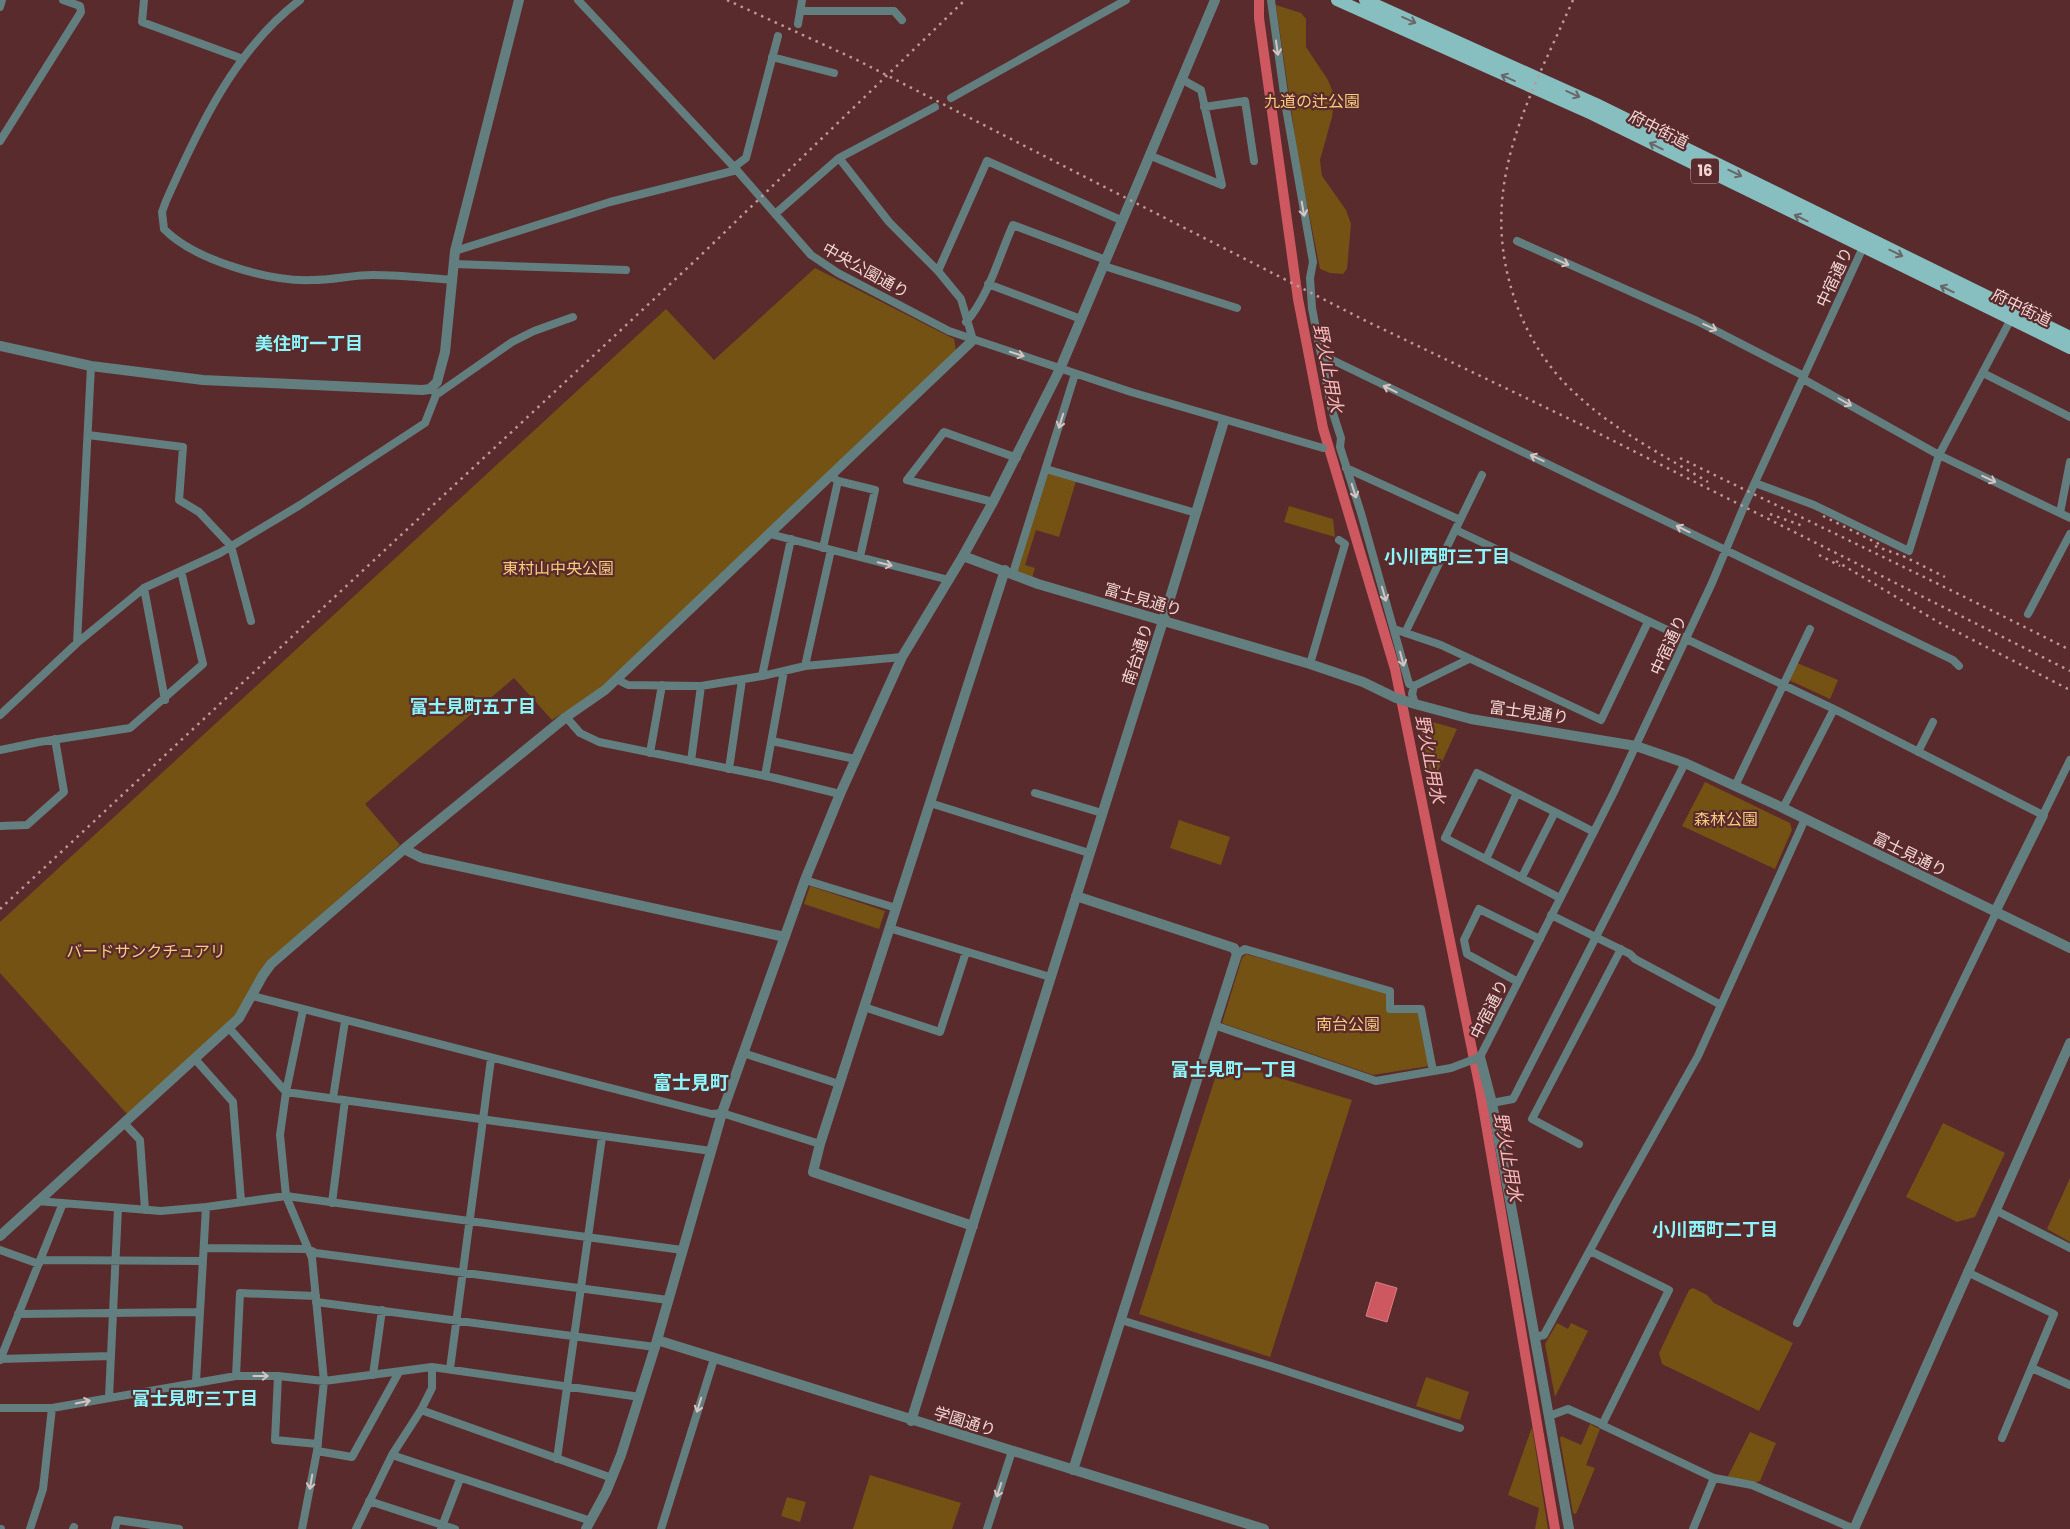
<svg xmlns="http://www.w3.org/2000/svg" width="2070" height="1529" font-family="Poppins,'Noto Sans JP',sans-serif">
<rect width="100%" height="100%" fill="#592b2d"/>
<path fill="#735213" d="M1276,5L1301,13L1306,19V47L1328,80L1335,97L1332,117L1320,160L1322,176L1346,210L1351,224L1347,269L1343,274L1330,273L1320,269L1298,158Z
M815,268L954,339L956,350L597,692L552,720L514,678L365,804L400,845L274,956L237,1016L127,1114L0,973V922L666,309L714,360Z
M1046,469L1077,478L1059,537L1036,530L1025,565L1035,568L1031,581L1015,576Z
M1289,506L1333,519L1335,537L1284,522Z
M1797,663L1838,680L1830,699L1789,680Z
M1419,718L1457,729L1432,784Z
M1705,782L1790,823L1792,830L1775,869L1682,826Z
M1179,820L1230,837L1221,865L1170,848Z
M810,886L885,911L879,929L804,904Z
M1246,954L1386,993L1387,1012H1418L1429,1066L1373,1075L1222,1023L1242,958Z
M1221,1060L1352,1100L1270,1357L1139,1314Z
M1943,1123L2005,1153L1975,1217L1957,1222L1906,1197Z
M2070,1178V1242L2047,1229Z
M1693,1288L1707,1295L1714,1303L1793,1343L1759,1411L1662,1364L1659,1353L1689,1290Z
M1557,1323L1568,1329L1571,1323L1588,1331L1555,1397L1545,1344Z
M1426,1377L1469,1392L1460,1420L1416,1406Z
M1590,1424L1600,1429L1586,1465L1595,1468L1576,1514L1573,1513L1560,1439L1561,1436L1581,1445Z
M1532,1427L1548,1529H1535L1539,1508L1508,1495Z
M1750,1432L1776,1443L1760,1481L1753,1483L1727,1478Z
M870,1475L961,1503L952,1529H853Z
M787,1497L806,1502L800,1522L781,1516Z"/>
<path fill="#cd585f" stroke="#d87e82" d="M1376,1282L1397,1288L1387,1322L1366,1316Z"/>
<g fill="none" stroke-linecap="round" stroke-linejoin="round">
<path stroke="#cd585f" stroke-width="10" d="M1259,0V18L1298,299L1323,428L1395,669L1480,1089L1555,1529"/>
<path stroke="#637e7f" stroke-width="8" d="M144,0L142,22L243,59
M300,0C235,49 198,129 166,201L162,212L164,229C194,260 270,282 312,280C333,280 353,275 373,275C399,275 426,278 453,280
M578,0L734,167L811,255L838,273L949,331L1131,392L1323,448
M1271,0L1286,108L1313,262L1310,278L1312,308L1331,407L1341,438L1340,447L1361,513L1409,684L1414,686
M0,7L2,0
M800,11H894L902,20
M798,24L802,0
M772,57L834,73
M951,98L1126,0
M1204,107L1245,101L1254,161
M0,141L81,12L80,6L63,0
M1151,156L1222,185L1201,90L1183,80
M839,158L935,107
M734,167L746,158L778,36
M775,214L839,158L889,222L938,271L961,299L973,340
M1517,241L1697,321L1804,376
M455,251L610,202L737,170
M454,264L626,270
M1104,266L1237,308
M938,271L987,161L1123,221
M988,284L1081,319
M966,322C989,296 999,256 1013,225L1106,260
M1322,355L1953,660L1959,666
M1983,373L2070,417
M1803,379L1939,455L2070,518
M436,395L512,342L534,331L573,317
M88,435L183,447L179,500L199,512L231,546L251,621
M1346,468L1460,520
M1046,469L1196,513
M831,476L838,481L875,490L860,557
M1755,483L1814,505L1909,551L1939,455L2012,317
M993,502L907,480L944,432L1017,458
M2060,513L2070,462
M1456,530L1834,709L2043,815L2070,760
M770,534L949,580
M823,548L838,481
M1013,573L1075,374
M144,588L165,700
M2028,614L2070,534
M1394,629L1441,645L1601,720L1648,622
M1405,633L1482,475
M77,643L91,366
M1310,664L1345,544L1339,540
M805,666L831,550
M762,676L791,539
M616,679L628,685L701,686L762,676L805,666L902,657
M1415,704L1412,694L1414,686L1469,659
M0,715L77,643L144,588L220,553L300,505L425,423L436,395L432,386
M566,717L580,733L599,742L775,778L840,794
M772,741L855,759
M0,750L39,742L130,728L203,664L181,571
M1918,752L1933,722
M650,753L662,685
M691,761L701,686
M729,769L742,680
M765,776L784,671
M1735,786L1810,629
M1035,793L1102,813
M930,803L1089,853
M1783,808L1834,709
M1555,812L1594,832
M0,826L27,825L64,792L55,739
M1486,859L1517,793
M1522,877L1555,812L1477,773L1445,838L1560,898
M805,880L896,908
M1551,915L1630,954L1635,959L1721,1005
M889,928L1050,977
M1237,954L1245,949L1390,991V1009H1421L1433,1071
M1518,982L1467,954L1464,940L1479,909L1540,939
M253,996L712,1114L722,1113L820,1144
M864,1007L940,1032L966,952
M1214,1025L1376,1081L1451,1068L1480,1057L1614,792L1712,583L1745,504L1865,243
M229,1028L286,1092L711,1151
M743,1053L839,1084
M195,1059L233,1102L241,1201
M333,1098L345,1021
M1492,1103L1513,1099L1685,763
M124,1123L140,1140L145,1210
M1579,1144L1532,1119L1621,949
M37,1201L161,1211L206,1207L286,1196L682,1250
M332,1203L345,1100
M1995,1210L2070,1248
M204,1248L308,1249L316,1253L668,1300
M0,1250L39,1264
M1590,1251L1669,1290L1602,1425L1714,1478L1752,1485L1854,1529
M41,1260L203,1261
M1967,1272L2054,1314L2002,1438
M316,1302L655,1347
M18,1314L200,1312
M1121,1320L1274,1367L1460,1428
M1797,1323L1996,913
M1535,1337L1544,1335L1616,1202L1698,1056L1805,819
M0,1359L111,1356
M0,1360L63,1203
M2032,1368L2070,1385
M450,1369L491,1059
M373,1375L382,1310
M236,1376L240,1293L316,1296
M278,1376L275,1440L318,1444
M196,1382L206,1207
M109,1397L118,1208
M0,1408H52L236,1376H278L324,1381L432,1367L640,1397
M421,1410L612,1478
M1549,1416L1568,1409L1602,1424
M317,1451L352,1457L399,1372
M392,1455L591,1521
M557,1459L602,1137
M369,1501L455,1529
M0,1529H1
M30,1529L43,1489L52,1408
M73,1529L74,1527
M115,1529L117,1520L179,1529
M302,1529L317,1451L324,1381L312,1258L286,1196L280,1135L286,1092L303,1010
M356,1529L392,1455L421,1410L432,1388V1367
M441,1529L460,1479
M661,1529L714,1359
M987,1529L1012,1451
M1693,1529L1714,1478"/>
<path stroke="#637e7f" stroke-width="10" d="M0,346L91,366L203,380L422,390L430,389L437,382L445,352L455,251L519,0
M963,556L1038,584L1310,664L1363,682L1396,698L1415,704L1471,719L1636,746L1685,763L1783,808L2070,948
M404,849L422,858L785,937
M1995,912L2043,815
M1480,1057L1492,1103L1519,1249L1569,1529
M973,1226L813,1172L820,1144L1005,570
M0,1236L239,1018L263,975L271,964L404,849L566,717L605,690L973,340
M657,1340L1264,1529
M911,1421L1163,621L1224,421
M1073,1470L1237,954L1234,948L1076,896
M586,1529L606,1492L621,1455L655,1347L722,1113L805,880L840,794L902,657L963,556L993,502L1060,369L1215,0
M1854,1529L2070,1043"/>
<path stroke="#87bfc1" stroke-width="12" d="M1337,0L1592,114L2070,348
M1365,0L1596,104L2070,337"/>
<path stroke="#bd9999" stroke-width="2.5" stroke-dasharray="2.5 5" stroke-linecap="butt" d="M727,0L857,60L1364,320L1582,425L2070,671
M1573,0C1528,102 1475,188 1516,303C1528,337 1549,370 1576,394C1614,430 1663,455 1708,482
M1680,458C1810,522 1941,584 2070,650
M1770,514L1803,526
M1823,516L1883,546
M1875,546L1908,558
M1819,555L1840,566
M1903,556L1945,577
M1836,561L1938,622L2070,690
M0,909L697,259L965,0"/>
</g>
<defs><path id="oneway-shaft" d="M-6 0H5M1.5-3L5.5 0L1.5 3" fill="none" stroke-width="1.6" stroke-linecap="round" stroke-linejoin="round" transform="scale(1.25)"/></defs>
<g stroke="#6b6668">
<use href="#oneway-shaft" transform="translate(1409 20) rotate(24)"/>
<use href="#oneway-shaft" transform="translate(1508 78) rotate(-156)"/>
<use href="#oneway-shaft" transform="translate(1573 94) rotate(24)"/>
<use href="#oneway-shaft" transform="translate(1656 146) rotate(-154)"/>
<use href="#oneway-shaft" transform="translate(1735 173) rotate(26)"/>
<use href="#oneway-shaft" transform="translate(1801 218) rotate(-154)"/>
<use href="#oneway-shaft" transform="translate(1896 253) rotate(26)"/>
<use href="#oneway-shaft" transform="translate(1947 289) rotate(-154)"/>
</g>
<g stroke="#d6c4c3">
<use href="#oneway-shaft" transform="translate(1277 48) rotate(82)"/>
<use href="#oneway-shaft" transform="translate(1303 209) rotate(80)"/>
<use href="#oneway-shaft" transform="translate(1562 262) rotate(24)"/>
<use href="#oneway-shaft" transform="translate(1710 327) rotate(25)"/>
<use href="#oneway-shaft" transform="translate(1017 354) rotate(18)"/>
<use href="#oneway-shaft" transform="translate(1390 389) rotate(-154)"/>
<use href="#oneway-shaft" transform="translate(1845 402) rotate(30)"/>
<use href="#oneway-shaft" transform="translate(1061 421) rotate(107)"/>
<use href="#oneway-shaft" transform="translate(1537 458) rotate(-155)"/>
<use href="#oneway-shaft" transform="translate(1989 479) rotate(25)"/>
<use href="#oneway-shaft" transform="translate(1354 491) rotate(72)"/>
<use href="#oneway-shaft" transform="translate(1683 529) rotate(-154)"/>
<use href="#oneway-shaft" transform="translate(885 564) rotate(14)"/>
<use href="#oneway-shaft" transform="translate(1384 594) rotate(74)"/>
<use href="#oneway-shaft" transform="translate(1402 659) rotate(75)"/>
<use href="#oneway-shaft" transform="translate(261 1376)"/>
<use href="#oneway-shaft" transform="translate(83 1402) rotate(-11)"/>
<use href="#oneway-shaft" transform="translate(699 1405) rotate(107)"/>
<use href="#oneway-shaft" transform="translate(311 1482) rotate(100)"/>
<use href="#oneway-shaft" transform="translate(999 1490) rotate(108)"/>
</g>
<g text-anchor="middle" stroke-width="4.5" stroke-linejoin="round" paint-order="stroke">
<rect fill="#592b2d" stroke="#c5a2a2" stroke-width="1" x="1691" y="158.5" width="28" height="25" rx="4"/>
<g font-size="15" font-weight="bold" fill="#f3d5d4">
<text x="1705" y="176">16</text>
</g>
<g font-size="16" fill="#f7ca7e" stroke="#592b2d">
<text x="1312" y="107">九道の辻公園</text>
<text x="558" y="574">東村山中央公園</text>
<text x="1726" y="825">森林公園</text>
<text x="146" y="957">バードサンクチュアリ</text>
<text x="1348" y="1030">南台公園</text>
</g>
<g font-size="16" fill="#f3d5d4" stroke="#592b2d">
<text transform="translate(1659 129) rotate(27)" y="6">府中街道</text>
<text transform="translate(866 270) rotate(29)" y="6">中央公園通り</text>
<text transform="translate(1834 277) rotate(-65)" y="6">中宿通り</text>
<text transform="translate(2022 307) rotate(26)" y="6">府中街道</text>
<text transform="translate(1143 599) rotate(16)" y="6">富士見通り</text>
<text transform="translate(1668 645) rotate(-65)" y="6">中宿通り</text>
<text transform="translate(1137 654) rotate(-72)" y="6">南台通り</text>
<text transform="translate(1529 712) rotate(8)" y="6">富士見通り</text>
<text transform="translate(1910 854) rotate(26)" y="6">富士見通り</text>
<text transform="translate(1489 1009) rotate(-63)" y="6">中宿通り</text>
<text transform="translate(965 1421) rotate(17)" y="6">学園通り</text>
</g>
<g font-size="18" font-weight="bold" fill="#8bf6fb" stroke="#592b2d">
<text x="309" y="350">美住町一丁目</text>
<text x="1447" y="563">小川西町三丁目</text>
<text x="473" y="713">富士見町五丁目</text>
<text x="1234" y="1076">富士見町一丁目</text>
<text x="1715" y="1236">小川西町二丁目</text>
<text x="195" y="1405">富士見町三丁目</text>
</g>
<g font-size="18" font-style="italic" fill="#f8baba" stroke="#592b2d">
<text transform="translate(1328 368) rotate(79)" y="6">野火止用水</text>
<text transform="translate(1430 759) rotate(79)" y="6">野火止用水</text>
<text transform="translate(1508 1157) rotate(80)" y="6">野火止用水</text>
</g>
<g font-size="19" font-weight="bold" fill="#8bf6fb" stroke="#592b2d">
<text x="691" y="1089">富士見町</text>
</g>
</g>
</svg>
